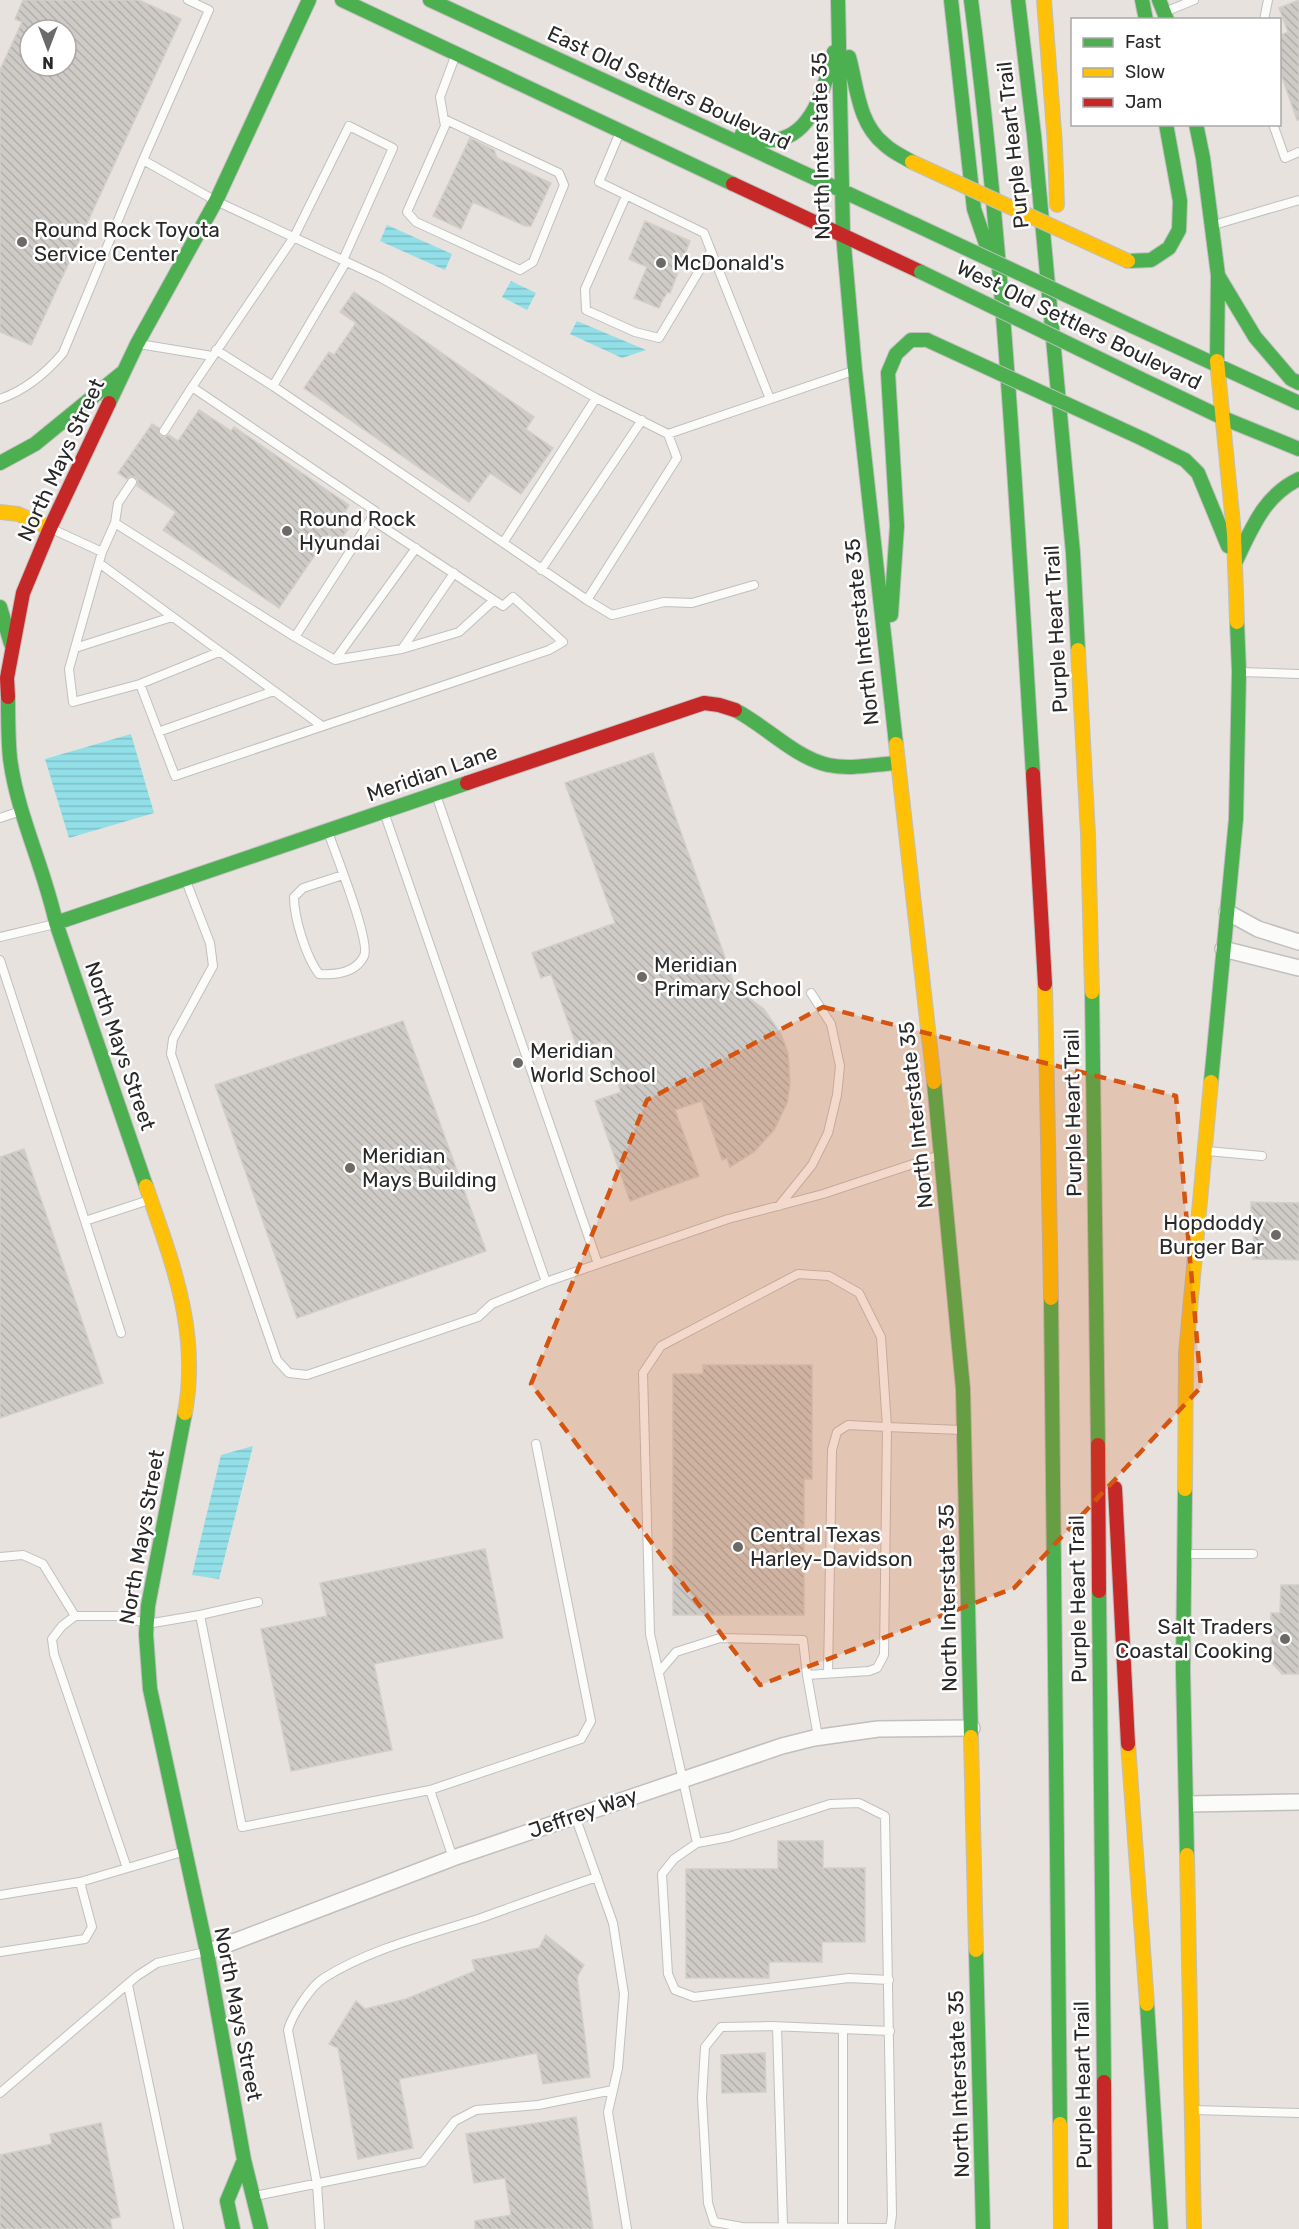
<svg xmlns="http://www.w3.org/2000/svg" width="1299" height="2229" font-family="Rubik,sans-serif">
<defs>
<pattern id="water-rules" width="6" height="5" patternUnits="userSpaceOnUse" patternTransform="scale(1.5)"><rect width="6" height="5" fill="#92dfe8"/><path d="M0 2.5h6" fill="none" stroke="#7ebfc7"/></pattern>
<pattern id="building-back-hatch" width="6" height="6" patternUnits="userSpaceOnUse" patternTransform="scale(1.5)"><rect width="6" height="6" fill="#cecbc7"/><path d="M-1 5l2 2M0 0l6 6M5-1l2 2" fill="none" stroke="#b1aeab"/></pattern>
</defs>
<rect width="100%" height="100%" fill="#e7e2de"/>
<path fill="url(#water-rules)" d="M387,225L452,254L445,270L380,241Z
M511,281L536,293L527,310L502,297Z
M577,321L646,350L622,358L570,334Z
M131,734L154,813L69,838L45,759Z
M253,1446L219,1579L192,1575L221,1455Z"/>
<path fill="url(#building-back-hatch)" stroke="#d2ceca" stroke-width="1.5" fill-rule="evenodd" d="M23,0H139L181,19L31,345L0,332V70L22,22L15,19ZM30,30H66V66H30Z
M1299,0V120H1297L1280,71V35L1288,32L1279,8Z
M470,138L494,150L497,158L551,183L531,226H525L473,202L461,229L433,216Z
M645,221L690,241L670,293L667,292L665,297H664L659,308L634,298L647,267L629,259Z
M354,292L534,417L526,429L553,448L521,494L490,473L469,502L304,388L329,352L334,355L356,323L340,312Z
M199,410L231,431L234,427L349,505L345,512L355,519L340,541L329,534L279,608L163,530L176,512L137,486L138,480L135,477L130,476L127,479L118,473L152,424L159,428L160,436L164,437L169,435L178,441Z
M653,753L736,989L764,1009L781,1034L788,1053L790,1083L787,1103L774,1130L754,1152L730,1167L727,1158L722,1160L702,1101L675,1110L699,1176L630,1201L595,1101L621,1092L603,1041L578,1050L551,974L541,978L532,953L615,923L565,783Z
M403,1021L486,1251L297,1318L215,1085Z
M24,1149L103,1383L0,1418V1157Z
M1251,1202L1299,1203V1260L1253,1259L1254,1220H1251Z
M703,1365H812V1479H804V1615H673V1374H703Z
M485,1549L503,1638L374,1664L392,1750L291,1771L261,1629L327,1616L320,1583Z
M1281,1585H1299V1674H1282L1271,1662V1613H1280Z
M778,1841H823V1868H865V1942H822V1962H769V1978H686V1869H778Z
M546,1935L584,1965L577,1977L590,2077L543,2084L537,2053L399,2079L413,2148L358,2159L338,2048L329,2044L356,2001L365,2009L406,1999L475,1971L472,1960L539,1948Z
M765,2053L766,2092L722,2093L721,2055Z
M576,2117L593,2229H475V2221L511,2215L505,2178L474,2183L466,2134Z
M101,2123L120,2217L110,2219L112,2229H0V2155L52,2144L50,2134Z"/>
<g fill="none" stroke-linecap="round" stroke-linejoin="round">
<g stroke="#c1bfc0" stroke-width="10">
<path id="lane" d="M1165,12L1194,0
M1264,20L1268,0
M444,119L559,173L564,185L533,262L520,270L416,222L407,212L445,126L440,97L456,54
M1273,124L1285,158L1299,152
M620,132L599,182L704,233L770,399
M143,160L216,201L381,278L596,398L668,434L853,371
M626,196L585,289L586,310L635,332L659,338L711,251
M1214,225L1299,200
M346,262L273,386L587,600L612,615L664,602L692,603L754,585
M139,344L212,356
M216,350L273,386
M0,399C26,390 46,373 63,353L143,160L209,10L188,0
M164,431L192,387
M132,482L118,503L115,523L102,552L69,669L73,702L140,684L175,776L549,650L563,642L513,597L503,606L371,519L375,511L192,387L294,237L349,126L393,148L343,260
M115,523L295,637L371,519
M52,529L102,552
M503,543L596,398
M416,548L335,660L402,649L454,573
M99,563L322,726
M541,570L642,420
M587,600L677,458L668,434
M295,637L335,660
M75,648L172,617
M402,649L459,632L494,600
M1241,672L1299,674
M140,684L219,652
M158,732L274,691
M436,795L598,1264
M384,812L546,1282L728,1219L823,1194L940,1155
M0,818L21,811
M328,832C335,852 371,942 364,956C356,973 335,975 319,974C306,957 294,918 294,897L303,888L343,875
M186,881L210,943L213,966L173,1039L171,1054L277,1360L289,1373L307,1375L478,1317L492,1304L546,1282
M0,937L55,924
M0,960L85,1221L149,1200
M1207,1151L1262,1156
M779,1206L812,1165L828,1133L837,1095L840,1066L831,1024L811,993
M85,1221L121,1333
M1184,1554H1253
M0,1557L23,1555L43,1564L75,1616
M200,1615L258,1602
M659,1672L676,1652L720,1638L803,1640L807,1675
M818,1737L807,1675L869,1671L877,1668L884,1655L887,1427L848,1425L837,1432L832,1450L828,1673
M575,1816L613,1923L624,1994L618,2068L608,2112L627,2229
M697,1843L674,1859L662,1874L668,1974L675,1990L694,1997L849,1978L889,1980
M453,1858L430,1790L581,1739L591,1721L536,1444
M127,1868L54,1654L52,1639L62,1626L75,1616H123L147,1624L200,1615L242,1827L430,1790
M0,1895L80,1882L182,1852
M0,1952L85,1939L92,1927L80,1882
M128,1985L179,2229
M777,2027L783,2226
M843,2030V2227
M890,2031L771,2026L721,2027L705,2047L702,2098L708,2203L714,2222L742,2227L890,2228
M0,2093L137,1976L157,1963L205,1952
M1194,2110L1299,2113
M255,2196L423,2162L455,2121L476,2110L538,2105L613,2090
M320,2229L317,2184L288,2030C292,2015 311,1986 324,1978C372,1948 428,1935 481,1918C520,1904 558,1890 597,1877
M890,2229L892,2215L885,1816L859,1803L830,1804L729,1837L697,1843L650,1634L643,1373L661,1346L798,1274L829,1276L859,1293L881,1337L887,1427L961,1430"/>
</g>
<g stroke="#c1bfc0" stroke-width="18">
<path id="street" d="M1227,912L1258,929L1299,942
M1223,949L1299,968
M1187,1804L1299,1802
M207,1952L453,1858L782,1746L814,1738L878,1729L972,1728"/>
</g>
<g stroke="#c1bfc0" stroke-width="16">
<path id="fast" d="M342,0L733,184
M430,0L916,225
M838,0L843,234L855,370L896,744
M951,0L974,209L988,250
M971,0C1004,257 1017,516 1033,774
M1018,0L1034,135L1073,553L1078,650
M1142,0L1146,20
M1159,0L1167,20
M849,57C857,86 858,123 884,144C892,152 902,156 912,162
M1196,124L1203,158L1218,275L1217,361
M742,134C749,136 757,140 765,140C812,144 824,87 834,52
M1128,261L1151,260L1169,248L1179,230L1180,201L1166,124
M1219,277L1255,337L1291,379L1299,383
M1132,326L1299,403
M1139,378L1223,418L1299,449
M109,403L137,344L216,201L309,0
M1143,439L1185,460L1198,473L1228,546
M0,463L35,444L122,373
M1235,563C1251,530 1264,495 1299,479
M0,607L11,644
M891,615L897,526L888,373L896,354L911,340H927
M8,697C8,717 8,738 10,758C17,814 44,867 56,923L146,1186
M735,710C766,726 794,757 828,765C851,770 875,764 898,763
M56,923L467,783
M1092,992L1098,1445
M934,1082L963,1389L971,1737
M1211,1082L1236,819L1239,672L1237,622
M1051,1298L1060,2124
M185,1413L148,1606L146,1634L150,1689L207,1952L244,2160L261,2229
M1185,1489L1183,1670L1187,1855
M1099,1591L1104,2082
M976,1950L983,2229
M1147,2004L1161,2229
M233,2229L227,2201L244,2160"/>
</g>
<g stroke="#c1bfc0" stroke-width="16">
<path id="slow" d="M1044,0L1055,145L1057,205
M1217,361L1234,534L1237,622
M0,512L18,514L50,528
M1078,650L1088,834L1092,992
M896,744L934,1082
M1045,984L1051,1298
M146,1186C172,1262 200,1331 185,1413
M1185,1489L1186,1353L1211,1082
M971,1737L976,1950
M1128,1744L1147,2004
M1187,1855L1194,2229
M1060,2124L1061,2229"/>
</g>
<g stroke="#c1bfc0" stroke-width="16">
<path id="jam" d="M733,184L921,272
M8,697L7,678L23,593L50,528L109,403
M1033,774L1045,984
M467,783L704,703L719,705L735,710
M1098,1445L1099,1591
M1115,1488L1128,1744
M1104,2082L1105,2229"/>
</g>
<use href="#lane" stroke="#fbfbfa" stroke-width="8"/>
<use href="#street" stroke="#fbfbfa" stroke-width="15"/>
<use href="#fast" stroke="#4caf50" stroke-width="14"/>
<use href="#slow" stroke="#ffc107" stroke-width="14"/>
<use href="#jam" stroke="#c62828" stroke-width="14"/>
<g stroke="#c1bfc0" stroke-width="16" stroke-linecap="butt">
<path id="fast-bridge" d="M916,225L1132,326
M921,272L1139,378
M927,340L1143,439"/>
</g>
<g stroke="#c1bfc0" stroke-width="16" stroke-linecap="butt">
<path id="slow-bridge" d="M912,162L1128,261"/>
</g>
<use href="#fast-bridge" stroke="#4caf50" stroke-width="14"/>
<use href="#slow-bridge" stroke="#ffc107" stroke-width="14"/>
</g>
<path fill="#d5540f" fill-opacity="0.2" stroke="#d5540f" stroke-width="4.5" stroke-dasharray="12 8" stroke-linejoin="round" d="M823,1007L1176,1096L1201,1387L1014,1588L760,1685L531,1384L647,1100Z"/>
<g fill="#6c6a68" stroke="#fff" stroke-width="2">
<circle cx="22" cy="242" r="6"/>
<circle cx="661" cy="263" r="6"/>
<circle cx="287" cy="531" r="6"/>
<circle cx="642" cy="977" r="6"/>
<circle cx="518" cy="1063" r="6"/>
<circle cx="350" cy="1168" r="6"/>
<circle cx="1276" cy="1235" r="6"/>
<circle cx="738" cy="1547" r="6"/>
<circle cx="1285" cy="1639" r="6"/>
</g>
<g text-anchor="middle" stroke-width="5" stroke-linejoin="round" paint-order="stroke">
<g font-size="21" fill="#292929" stroke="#fff">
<text transform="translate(669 88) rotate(25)" y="7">East Old Settlers Boulevard</text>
<text transform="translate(1013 145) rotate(-96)" y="7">Purple Heart Trail</text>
<text transform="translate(821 146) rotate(-91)" y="7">North Interstate 35</text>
<text transform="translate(1079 325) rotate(26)" y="7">West Old Settlers Boulevard</text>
<text transform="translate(61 460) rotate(-65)" y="7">North Mays Street</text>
<text transform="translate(1056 629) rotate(-93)" y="7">Purple Heart Trail</text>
<text transform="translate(862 632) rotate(-96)" y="7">North Interstate 35</text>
<text transform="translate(432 773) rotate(-19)" y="7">Meridian Lane</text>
<text transform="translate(120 1046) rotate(71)" y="7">North Mays Street</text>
<text transform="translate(1073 1113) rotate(-91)" y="7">Purple Heart Trail</text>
<text transform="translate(916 1115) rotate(-96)" y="7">North Interstate 35</text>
<text transform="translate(142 1537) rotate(-80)" y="7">North Mays Street</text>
<text transform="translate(948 1598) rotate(-91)" y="7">North Interstate 35</text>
<text transform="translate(1078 1599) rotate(-91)" y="7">Purple Heart Trail</text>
<text transform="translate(583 1813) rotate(-19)" y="7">Jeffrey Way</text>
<text transform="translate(238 2014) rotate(79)" y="7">North Mays Street</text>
<text transform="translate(959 2084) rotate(-92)" y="7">North Interstate 35</text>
<text transform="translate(1083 2085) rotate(-91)" y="7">Purple Heart Trail</text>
</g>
<g font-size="21" fill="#292929" stroke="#fff" text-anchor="start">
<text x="34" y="237">Round Rock Toyota<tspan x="34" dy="24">Service Center</tspan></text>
<text x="673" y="270">McDonald's</text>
<text x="299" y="526">Round Rock<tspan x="299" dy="24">Hyundai</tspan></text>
<text x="654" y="972">Meridian<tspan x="654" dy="24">Primary School</tspan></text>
<text x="530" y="1058">Meridian<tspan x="530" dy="24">World School</tspan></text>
<text x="362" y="1163">Meridian<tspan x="362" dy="24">Mays Building</tspan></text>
<text x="1264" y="1230" text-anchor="end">Hopdoddy<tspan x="1264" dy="24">Burger Bar</tspan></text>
<text x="750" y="1542">Central Texas<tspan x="750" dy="24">Harley-Davidson</tspan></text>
<text x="1273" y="1634" text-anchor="end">Salt Traders<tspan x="1273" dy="24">Coastal Cooking</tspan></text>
</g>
</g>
<rect x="1071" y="18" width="210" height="108" fill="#ffffff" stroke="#a9a9a9" stroke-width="1.5"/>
<rect x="1083" y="38" width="30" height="9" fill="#4caf50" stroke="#a9a9a9" stroke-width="1.5"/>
<text x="1125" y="48" font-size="18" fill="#292929">Fast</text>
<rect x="1083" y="68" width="30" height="9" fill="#ffc107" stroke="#a9a9a9" stroke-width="1.5"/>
<text x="1125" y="78" font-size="18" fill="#292929">Slow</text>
<rect x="1083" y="98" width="30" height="9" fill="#c62828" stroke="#a9a9a9" stroke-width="1.5"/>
<text x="1125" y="108" font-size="18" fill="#292929">Jam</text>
<g transform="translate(48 48) rotate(180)"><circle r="28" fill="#ffffff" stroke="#a9a9a9" stroke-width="1.5"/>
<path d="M0-4.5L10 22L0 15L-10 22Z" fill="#6c6a68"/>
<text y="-9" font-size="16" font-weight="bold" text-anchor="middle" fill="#292929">N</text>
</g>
</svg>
